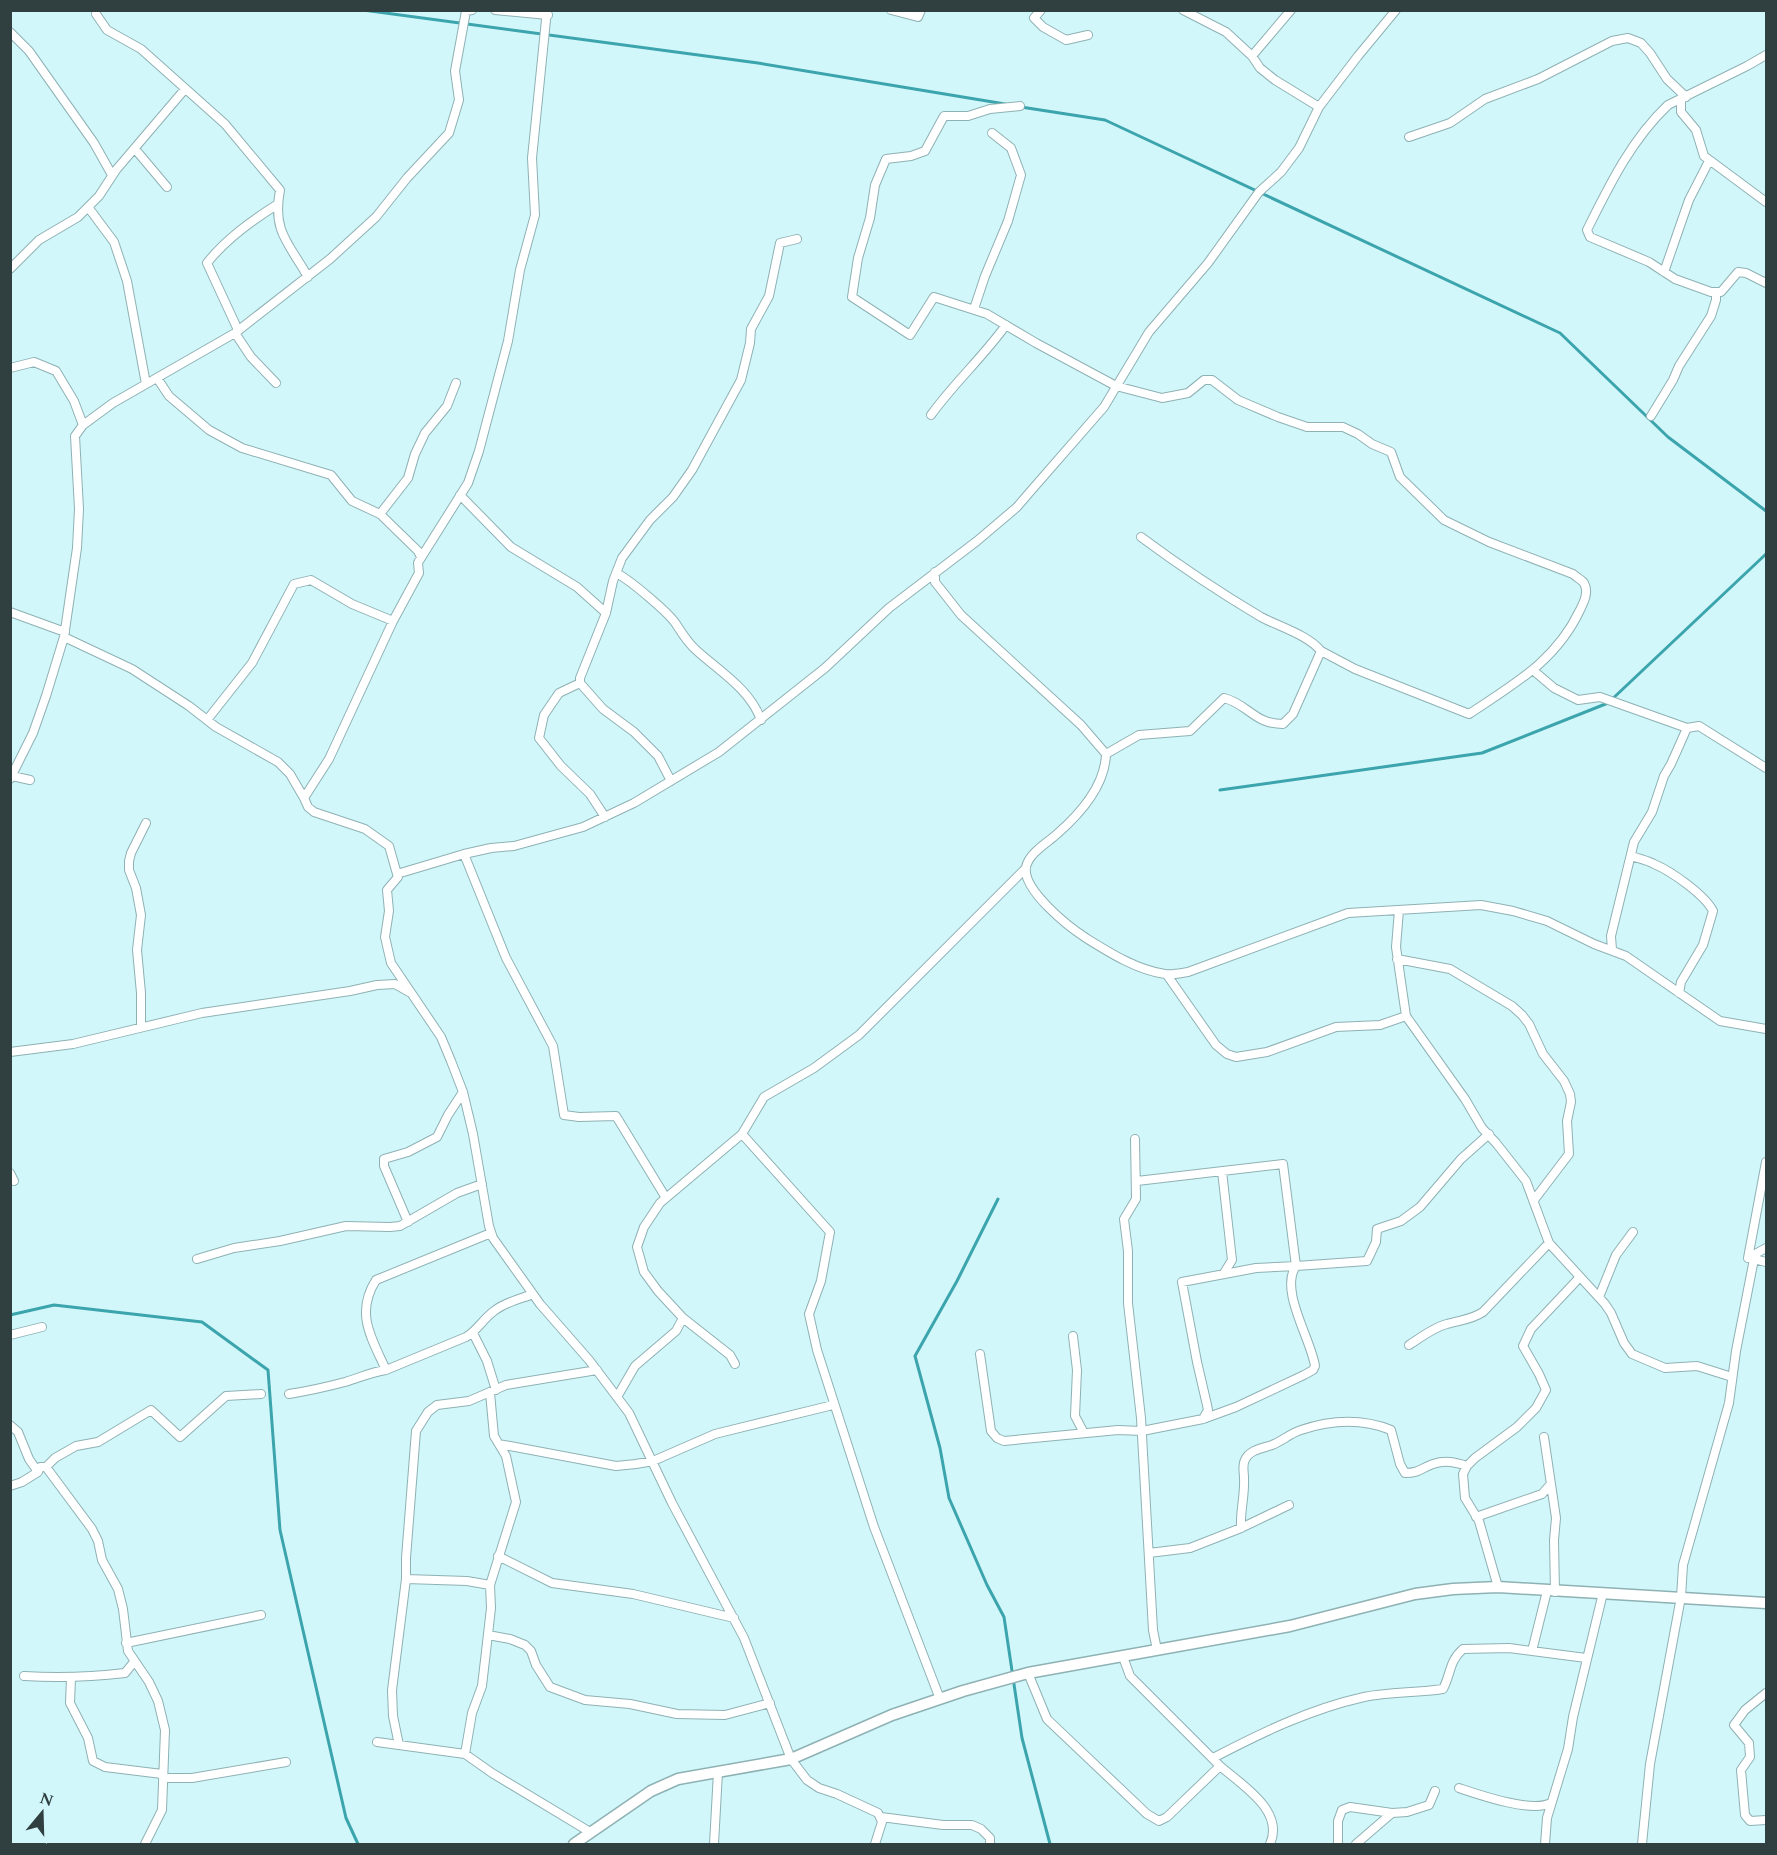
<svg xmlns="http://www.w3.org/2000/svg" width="1777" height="1855" font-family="Spectral,serif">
<rect width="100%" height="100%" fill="#d2f7fa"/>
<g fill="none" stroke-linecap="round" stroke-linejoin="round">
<path stroke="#3ba4ac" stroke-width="3" d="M363,10L758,63L1005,104
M1021,107L1105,120L1560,333L1668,437L1766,511
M1220,790L1482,753L1608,703L1766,554
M998,1199L957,1281L915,1356L940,1448L949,1498L987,1585L1004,1617L1022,1738L1050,1844
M10,1315L54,1305L202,1322L268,1370L280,1530L346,1818L358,1844"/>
<g stroke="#8eb1b4" stroke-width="10">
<path id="street" d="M495,10L548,15
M891,10L918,17L921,10
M1041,10L1034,18L1043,27L1066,40L1088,35
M96,14L107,30L141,49L225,124L280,190C272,232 289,243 308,277
M10,32L29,51L94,143L112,175
M1766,55L1747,66L1668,105C1631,140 1609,186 1587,230L1590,237L1649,262L1675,279L1711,292H1721L1738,272L1746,273L1766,283
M1252,56L1291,10
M1681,99V112L1696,130L1704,156L1766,202
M1020,106L990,109L968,116H944L925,151L911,156L886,159L875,185L870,218L858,258L852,297L910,335L934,297L987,314L1036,343L1116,386L1162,398L1188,393L1204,380H1212L1238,400L1278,417L1307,427H1343L1358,434L1372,444L1391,452L1400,477L1444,520L1489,542L1573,574C1576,577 1582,580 1584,583C1589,592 1584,602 1580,610C1556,661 1514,684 1469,714L1355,669L1321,651
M1319,107L1358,56L1396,10
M1409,137L1450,123L1485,99L1538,79L1612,41L1628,38L1641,43L1650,53L1667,79L1686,97
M135,149L167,187
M88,207L114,242L127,281L146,384
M10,269L39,240L78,217L99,196L116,170L185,89
M1664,272L1689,200L1709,161
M974,309L985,276L1008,221L1021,175L1011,148L992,133
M238,330L207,263C226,239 251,221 278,204
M235,333L251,357L276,383
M10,368L34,362L56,371L74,401L83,425
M157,378L169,396L209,430L242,448L331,475L352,501L380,514
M931,415C954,383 983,357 1006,325
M1651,416L1673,380L1679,366L1711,316L1716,300V293
M460,495L511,547L577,587L606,613
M419,561L468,483L479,451L508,341L520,270L535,215L532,158L547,10
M935,572V582L961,615L1081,725L1106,754C1105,785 1080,814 1057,834C1047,843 1029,853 1026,867C1022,890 1069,927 1086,938C1110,953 1137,970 1165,974C1172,975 1181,973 1188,972L1348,913L1481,905L1513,911L1547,921L1594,944L1626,956L1720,1021L1766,1029
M616,573C629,579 669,613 676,624C682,633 687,642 696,650C719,671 750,689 761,720
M10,612L65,632
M64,637L132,669L189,706L216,727L278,762L290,774L304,798
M1534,671L1554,688L1578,700L1600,697L1687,728L1671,764L1664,776L1652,812L1634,842L1611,936L1612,950
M580,683V678L606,613L613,581L622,558L650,520L673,497L692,470L741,380L750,343L751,329L769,296L780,243L797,239
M580,683L559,693L544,715L539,738L561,766L590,794L605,817
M580,683L603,709L634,732L658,756L671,781
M207,720L252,663L294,584L311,580L352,604L393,621
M1687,728L1699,726L1766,768
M1106,754L1139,735L1190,731L1224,698C1248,704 1254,724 1283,724L1293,714L1321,651C1308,635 1280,627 1261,617C1219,592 1180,566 1141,537
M12,776L30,780
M10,779L33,733L46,696L64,637L77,548L79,509L75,436L83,425L113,403L235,333L330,259L376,217L407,178L449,133L459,100L455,71L466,11L472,10
M464,854L506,958L553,1046L564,1115L579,1117L616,1116L666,1198
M1632,856C1639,859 1647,860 1654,864C1671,871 1705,895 1713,911L1703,945L1681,982L1679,993
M397,874L389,846L365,829L314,812L308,807L304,798L329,759L393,621L419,573L418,563L421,557L418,551L380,514L408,478L415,454L425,433L447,406L456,383
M1399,910L1396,947L1406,1016L1465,1099L1482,1128L1496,1143L1526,1181L1549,1243L1605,1304L1611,1313L1624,1343L1632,1354L1665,1368L1697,1366L1732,1377
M1397,959L1450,969L1512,1006L1522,1015L1529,1024L1543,1054L1564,1081L1570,1094L1571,1102L1567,1121L1569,1154L1534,1200
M1167,975L1216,1045L1227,1054L1236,1057L1267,1052L1336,1027L1380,1025L1406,1016
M141,1027V993L137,950L141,915L136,888L129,870V861L131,853L146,823
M10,1052L73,1044L202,1013L350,991L377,985L395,984L409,992
M742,1134L830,1232L821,1281L809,1314L817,1350L874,1527L940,1699
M1135,1139L1136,1199L1124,1219L1128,1251V1303L1141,1418L1153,1630L1157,1650
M1222,1171L1232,1260L1224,1273
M10,1173L14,1181
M1137,1181L1283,1164L1296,1266L1256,1268L1182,1282L1197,1362L1207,1405L1208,1410L1203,1419
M408,1222L384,1166V1159L408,1152L437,1137L448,1115L463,1092
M1748,1258L1766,1248
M197,1259L234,1248L280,1241L346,1226L390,1227L400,1226L457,1193L482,1184
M1754,1259L1766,1262
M1599,1297L1616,1255L1633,1232
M683,1318L730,1355L735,1364
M473,1333L487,1361L496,1390
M10,1335L42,1327
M1073,1336L1077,1370L1075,1416L1084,1433
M1409,1345C1420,1338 1434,1327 1447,1324C1460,1320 1471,1320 1483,1312L1549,1243
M980,1354L991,1431L997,1438L1004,1441L1118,1430L1142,1431L1203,1419L1236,1407L1304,1375L1313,1370L1315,1366C1311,1339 1279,1290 1296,1266L1367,1261L1376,1242L1377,1229L1401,1221L1420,1207L1461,1159L1489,1134
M386,1370C371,1337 355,1313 376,1280L491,1233
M289,1394C308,1391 326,1387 345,1382C359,1378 371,1372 386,1370L466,1337C477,1331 483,1319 494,1311C505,1302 520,1299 533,1294
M617,1397L635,1366L676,1331L683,1318L658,1291L644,1272L637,1247L644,1227L660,1203L742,1134L764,1097L814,1068L859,1035L1026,868
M10,1425L18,1432L29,1459L38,1472L40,1467H46L92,1529L98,1541L102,1560L118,1589L123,1609L128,1651L149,1682L158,1701L165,1730L162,1810L145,1844
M1544,1437L1556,1518L1554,1540L1555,1592
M499,1444L616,1466L636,1464L653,1461L715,1434L833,1405
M46,1467L55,1458L76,1446L98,1442L151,1410L180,1437L226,1396L261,1394
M10,1486L22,1482L38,1472
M1476,1517L1542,1494L1550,1485
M1241,1528C1240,1511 1245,1495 1244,1478C1244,1472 1242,1465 1245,1460C1249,1450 1263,1448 1272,1445C1282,1441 1291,1433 1301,1430C1331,1420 1361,1418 1391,1430L1400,1464L1405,1473C1420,1473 1421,1468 1433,1464C1445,1460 1455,1462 1467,1466
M1149,1553L1190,1548L1241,1528L1289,1505
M498,1556L552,1583L633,1594L734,1618
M406,1579L467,1581L490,1585
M1498,1587L1479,1521L1465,1498L1463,1474L1467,1466L1475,1458L1517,1427L1536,1408L1546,1390L1539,1374L1523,1346L1531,1329L1580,1277
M488,1635L510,1639L525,1645L531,1651L536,1665L550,1687L585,1700L630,1704L677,1714L725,1715L770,1703
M126,1643L261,1615
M1532,1651L1547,1591
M1028,1673L1047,1719L1147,1814L1159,1821L1167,1817L1220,1766L1130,1676L1123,1657
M24,1676C58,1678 91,1677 125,1673L134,1662
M71,1678L70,1703L88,1738L93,1761L105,1767L162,1774
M1766,1693L1745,1710L1734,1725L1749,1743L1750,1757L1741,1770L1745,1815L1750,1821L1766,1820
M377,1742L465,1754L492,1773L590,1832
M399,1745L393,1716L392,1690L406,1579V1558L416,1431L428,1412L437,1405L469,1401L506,1385L597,1370
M465,1754L472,1713L482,1686L491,1608L490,1585L516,1502L506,1456L494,1436L490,1393
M1213,1758C1261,1733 1310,1709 1364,1697C1389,1692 1416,1693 1443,1689C1451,1674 1449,1661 1463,1649L1509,1648L1586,1658
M1220,1766C1242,1785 1285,1811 1270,1844
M163,1778H192L286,1762
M1459,1788C1480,1795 1531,1813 1551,1803
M881,1817L943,1825H972L981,1829L990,1838V1844
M714,1844L718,1772
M875,1844L882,1822L878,1813L837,1794L819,1788L807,1780L791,1759L744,1638L672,1503L629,1413L589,1360L540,1304L493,1238L489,1226L473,1134L463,1092L451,1061L441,1037L391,963L385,937L389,911L387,890L398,877L397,874L464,854L491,848L514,846L583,827L634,803L719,752L825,668L889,608L977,541L1017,507L1029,493L1104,407L1149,332L1208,263L1259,192L1281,172L1299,148L1319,107L1275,80L1260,68L1252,56L1226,32L1183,10
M1338,1844V1821L1342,1810L1350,1807L1392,1813
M1356,1844L1392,1813L1407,1812L1429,1805L1435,1791
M1545,1844L1547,1818L1568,1749L1573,1717L1603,1593
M1642,1844L1650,1764L1681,1597L1683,1565L1729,1403L1736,1351L1754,1259L1748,1258L1766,1162"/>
</g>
<g stroke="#8eb1b4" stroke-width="13">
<path id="secondary" d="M574,1844L651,1791L678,1779L791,1759L892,1715L963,1691L1028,1673L1290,1626L1415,1594L1453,1589L1498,1587L1766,1603"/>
</g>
<use href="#street" stroke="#fff" stroke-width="8"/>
<use href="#secondary" stroke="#fff" stroke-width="10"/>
</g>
<rect width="1777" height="1855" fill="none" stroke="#303f40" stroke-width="24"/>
<g transform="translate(42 1813) rotate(19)" stroke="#d2f7fa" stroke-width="4.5" paint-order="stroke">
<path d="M0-4.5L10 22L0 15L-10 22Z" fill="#303f40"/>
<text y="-9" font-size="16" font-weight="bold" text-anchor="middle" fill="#303f40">N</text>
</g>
</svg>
